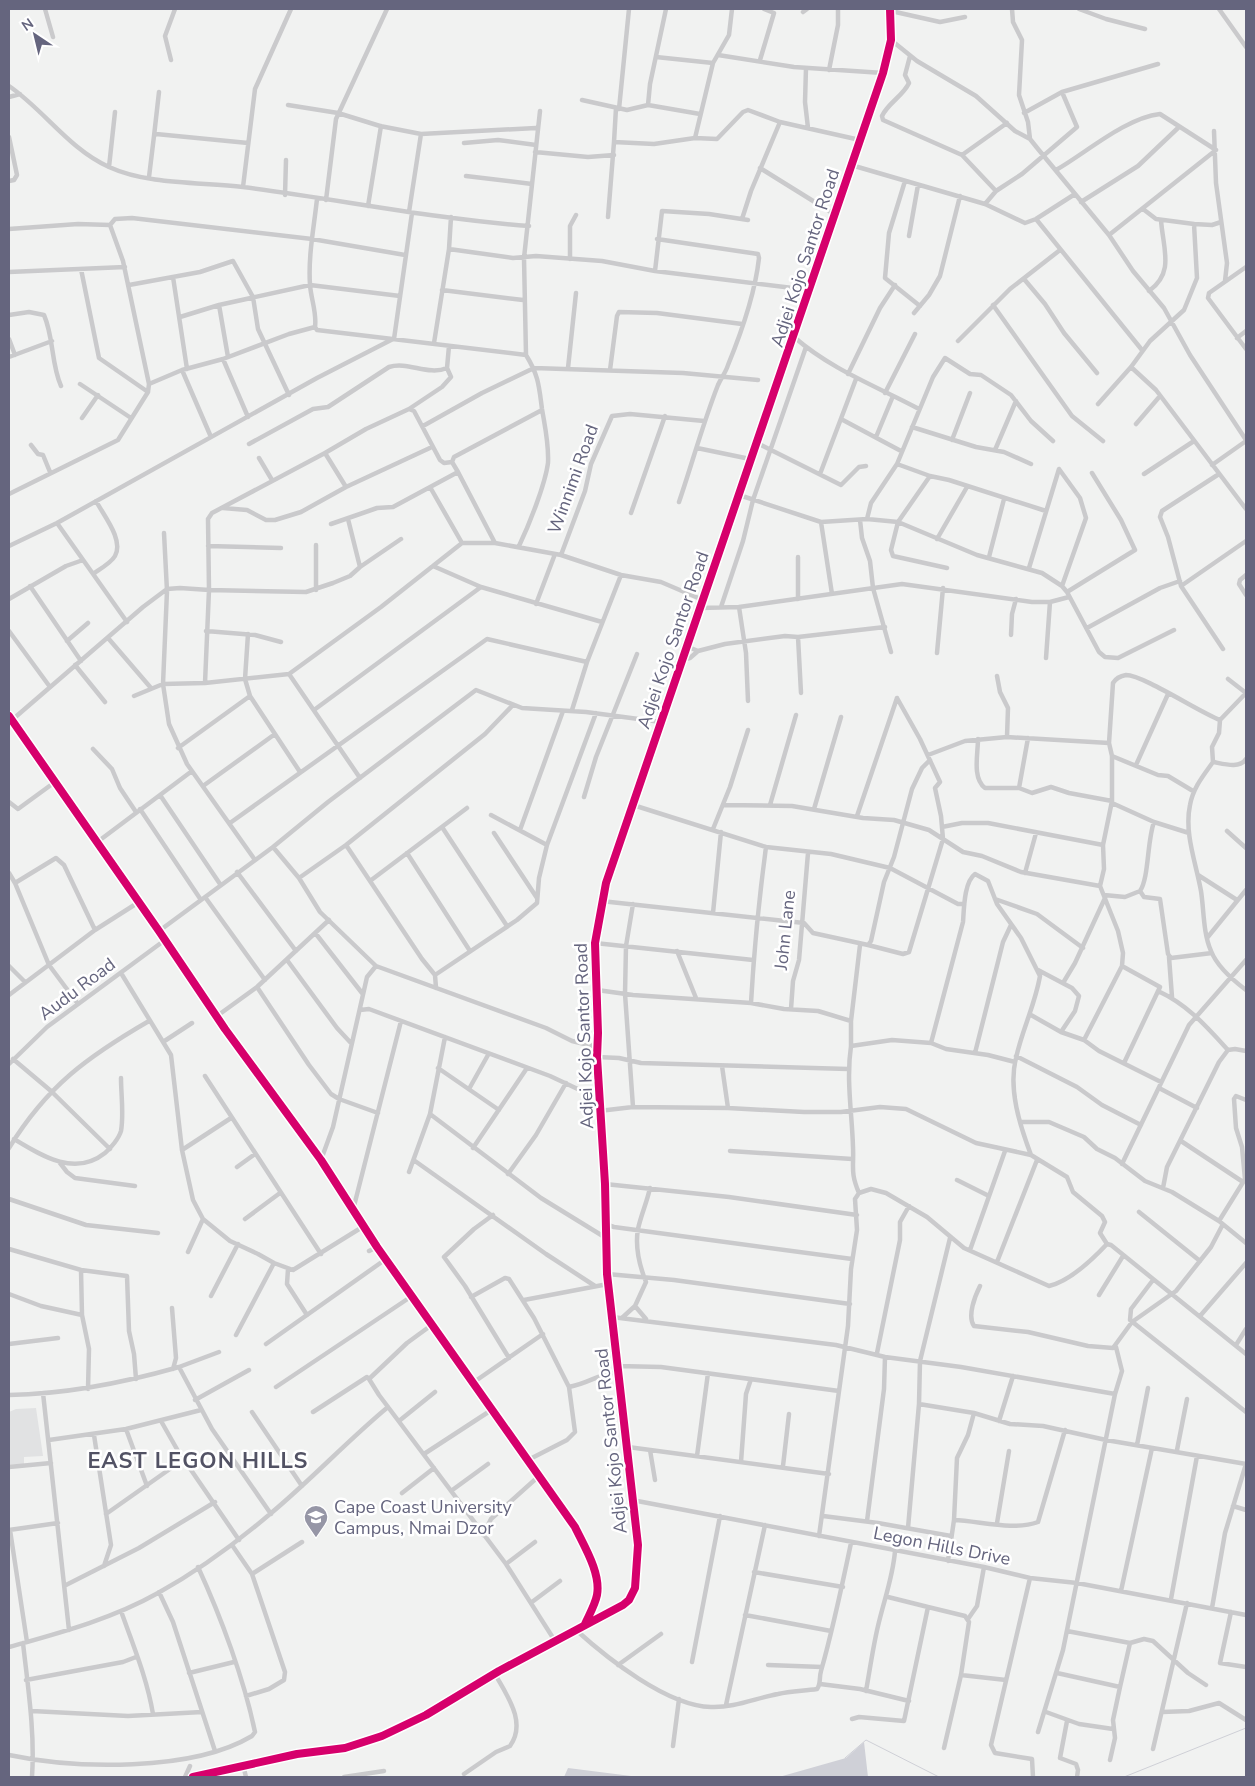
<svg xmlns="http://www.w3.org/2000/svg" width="1255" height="1786" font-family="'Nunito Sans',sans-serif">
<rect width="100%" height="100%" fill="#f1f2f1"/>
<path fill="#e1e2e3" d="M36,1408L43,1456L24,1457V1464L9,1465V1412L16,1409Z"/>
<path fill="#cfd0d7" d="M864,1742L868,1777H779L846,1758Z
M568,1768L639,1777H564Z"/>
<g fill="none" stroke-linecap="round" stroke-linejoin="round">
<path stroke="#cfd0d7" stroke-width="1" d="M845,1758L866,1740L939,1777
M1124,1777L1246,1728"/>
<path stroke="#cacacc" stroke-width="4.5" d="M45,9L53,37
M666,9L650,84L648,105L700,114
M1012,9L1013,22L1022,40L1019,95L1028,122L1030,139
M1079,9L1106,19L1145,29
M1219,9L1246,47
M891,11L940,22L965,17
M803,12L807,9
M891,40L917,61L976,96L1015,131L1030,139L1038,149L1109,235L1133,271L1164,308L1190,355L1246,440
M718,55L794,67L883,73
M910,56L905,75L909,83C903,96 888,103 882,116L883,120L962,155L996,191L985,204
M656,57L713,63
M171,60L165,36L175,9
M760,60L774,13L764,9
M806,68L805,102L808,128
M829,70L838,25V9
M9,86C44,110 69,149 109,167C148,185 201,182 243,187C338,199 433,219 529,226
M1062,92L1158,64
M9,97L20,94
M582,100L627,110L648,105
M288,105L338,113L380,126L421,134L536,128
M619,109L629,9
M1214,131L1216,183L1227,263L1225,281
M154,136L159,92
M9,137L17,175L14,180L9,181
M695,138L713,63L729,35L732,9
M614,142L616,108
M464,143L498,140L536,145
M535,152L588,157L614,155
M962,155L1007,123
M851,165L985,204L1025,223L1036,219L1075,194
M109,167L115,112
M760,168L834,214
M1056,170C1086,153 1125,118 1160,114L1216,150L1109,235
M466,176L532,184
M149,177L154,136L156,134L248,143
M905,181L889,233L885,278L920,306
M243,187L255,89L291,9
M996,191L1022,174L1077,127L1062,92L1024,113
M285,195L286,160
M326,200L336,119L387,9
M1081,202L1138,166L1179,127
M368,206L381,126
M409,212L421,134
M608,217L614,142L654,144L695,138L717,139L743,112L748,110L780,122L860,140
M742,219L751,191L780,122
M1036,219L1142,350
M1194,224L1212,225L1221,222
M9,229L78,224L110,225L115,219L132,218L312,239L405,255
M909,236L918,185
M657,239L758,254L759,258C755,294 742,331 728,365C726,372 721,378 718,385C703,423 692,464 679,502
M449,249L451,217
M570,259V226L576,215
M1246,267L1209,293L1208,298L1246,349
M81,269L99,358L148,392
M655,271L662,211L709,214L748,220
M9,272L125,267
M173,277L187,369
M1024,279L1045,304L1064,333L1097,373
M129,285L200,272L233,261L253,297L258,329L289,395
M442,290L523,300
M1149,291C1175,272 1163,249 1161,220
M219,305L228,357
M993,305L1072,416L1103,441
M914,313L929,295L940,276L960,196
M9,315L29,312L44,315C54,338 51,364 61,386
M180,317L219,305L310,285L400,296
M315,327C317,313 311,299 310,285C308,256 314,227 317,199
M794,337C832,370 876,386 919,409
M1237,338L1246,331
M9,339L15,355
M394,339L412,213
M958,341L1010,289L1060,250
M434,343L449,249L513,258L536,256L602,261L655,271L809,290
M9,357L52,341
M223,359L248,417
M1131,367L1156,390L1246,509
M568,368L576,293
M182,370L211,437
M610,370L617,316L619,312L657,313L742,324
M848,374L880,308L895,285
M80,384L131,418
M149,384L182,370L223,359L289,334L315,327L317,330L526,355L524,258L540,111
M885,393L915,334
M1098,404L1131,367L1150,341L1184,310L1197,278L1194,224L1156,219L1143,209
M409,409L442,387L451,377L447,368
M82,418L98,395
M841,419L901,451
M1136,424L1160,396
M423,426L482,393L534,368L683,373L758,380
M912,427L976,447L1004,452L1031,464
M876,437L893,396
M952,440L970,393
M755,442L841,485L859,467L866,466
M249,444L313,409L328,407L389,367C408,361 428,376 447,368L449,346
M31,445L38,454L43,455L50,472
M697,448L750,459
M995,450L1016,401
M325,453L366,429L409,409L414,411L440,460L444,463L452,462
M259,458L272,480
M897,464L930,476
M1212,465L1246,441
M458,472L495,543
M820,474L856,379
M1144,474L1194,441
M1219,474L1162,511L1160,517L1168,537L1181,586L1223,649
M430,487L462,543
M9,494L118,440L148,392L149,384L123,261L110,225
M739,495L821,522L867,519L898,522L977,555L1042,573L1062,586L1067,592L1099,652L1105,657L1118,658L1174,630
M223,508L247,510L266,520H275L301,512L346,487
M631,513L665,416
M867,519L871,503L897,464L933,377L945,358L970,374L981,375L1011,395L1031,421L1053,441
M860,520L862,538L870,561L873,588L891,652
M821,522L832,594
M57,523L127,622
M331,524L377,508L393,507L458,472L452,462L454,457L542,410
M164,533L167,591L163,684L169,724L187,764L255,860
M937,539L967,487
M316,545V590
M9,546L57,523L317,378L393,339
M208,546L281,548
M519,546C529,525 545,485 548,463C549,444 545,427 542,409C539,387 539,376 526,355
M561,555L585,491L591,464L612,416L630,414L704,421
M989,557L1004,499
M433,566L481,587
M360,567L401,539
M947,568L893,556L891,550L898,522L930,476L949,480L1046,511
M1029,568L1059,469L1080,498L1086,518L1062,586
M93,574C100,569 111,563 115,556C124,540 104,516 96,501
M1246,575L1240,580L1239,584L1246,595
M30,586L81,661
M1181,586L1246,541
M1067,592L1135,550L1121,520L1092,473
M9,599L66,566L83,560
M798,599V557
M536,604L555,554
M721,607L743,541L753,500L806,347
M739,607L746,653L748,701
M700,608L739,607L902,584L1032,602H1050L1069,597
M1087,628L1160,588L1180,581
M9,631L50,687
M206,631L255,635L281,642
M248,634L245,679L250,696L300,772
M1011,635L1012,614L1016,599
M798,637L885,627
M108,638L151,688
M67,641L88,623
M686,646L698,651
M937,653L943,588
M1046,658L1050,602
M681,660L690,658L698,651L725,644L785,636L798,637L801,693
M75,665L105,702
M289,674L360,778
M997,676L1000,692L1008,708L1007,737
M1228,679L1246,693
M205,683L209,590L208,519L212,513L325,453L346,487L432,447
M134,696L163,684L205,683L289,674L381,607L462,543H495L561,555L621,575L661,582L703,600
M314,710L481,587L602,622
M572,710L587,662L621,575
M9,716L159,931L225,1029L321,1160L377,1247L575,1527C584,1546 601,1573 597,1595C595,1605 589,1615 585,1624
M12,720L143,607L167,589L180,588L209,590L306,592L333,583L350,576L360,567L348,519
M1220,720L1219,733L1212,747L1213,762C1203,776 1193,788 1190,805C1184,833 1196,863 1201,891C1204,910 1203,933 1211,951C1217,966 1234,981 1246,990
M978,739C978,754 972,778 985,788H1019L1032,793L1051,787L1069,793L1112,801
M178,748L250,696
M93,749L112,769L120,788L136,812
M928,755L965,741L1007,737L1109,743
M1112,756L1158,775L1168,776L1193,791
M1213,762C1224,764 1240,769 1246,759
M1136,765L1168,694
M203,786L275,734
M1019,788L1028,738
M160,795L220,884
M584,797L596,757L637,654
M9,802L18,809L55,782
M1112,803L1154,822L1189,833
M633,805L766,847L831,854L890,868L958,904H964
M723,805L792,806L863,818L894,820L929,830L963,852L982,856L1021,872L1100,886
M770,805L796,715
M140,809L201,900
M814,809L841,717
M491,815L547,845
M857,816L897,698
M230,823L487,639L587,662
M442,827L507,926
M942,827L962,823H988L1103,845
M713,829L730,787L748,730
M520,830L563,711
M1227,831L1246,848
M494,833L537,898
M96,843L192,771
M346,845L422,959L435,975L436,988
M273,847L299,878L320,912L376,966L546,1028L572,1041L597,1047
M407,853L470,951
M237,872L296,951
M9,873L15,883L49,965L78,1004
M1025,873L1036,833
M1198,875L1237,900
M299,878L346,845L485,734L513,705
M370,881L467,808
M15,883L56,858L64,865L95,930
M1140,891L1144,897L1160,899L1168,954L1171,958L1212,953
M1104,895L1125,897L1140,891C1149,878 1147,841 1154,822
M205,897L265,980
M995,899L1037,914L1083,948
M601,901L804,923L813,933L868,945L871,941L884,882L894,857L912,789L922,768L930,760
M633,904L626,946L625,994L633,1107
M713,913L721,832
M159,931L273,847L328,802L476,690L522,708L586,712L661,722
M316,934L362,993
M1207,938L1246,890
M595,943L753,960
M868,945L903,954L909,952L943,839L941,816L935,788L940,782L920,739L897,698
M677,951L696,998
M1169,957L1172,997
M287,960L337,1028L350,1042
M9,966L25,982
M1122,966L1160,987L1124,1063
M1038,970L1072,988L1079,996L1075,1011L1061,1032
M121,973L171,1055L182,1150L193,1200L203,1219L230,1241L258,1254L274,1263L293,1270L364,1226
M435,975L517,920L537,903L539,878L547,845L596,713
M1063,983L1075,963L1105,898
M257,987L309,1065L331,1094L339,1099L378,1113
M597,990L633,995L751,1003L784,1009L818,1011L851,1021
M1158,991C1188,1005 1206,1026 1228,1050L1235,1049L1246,1051
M9,995L95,930L139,902
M751,1003C754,950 759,899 766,847
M791,1009L793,981L799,960L808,853
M360,1010L369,1009L550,1076L599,1099
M1031,1015L1061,1032L1084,1040L1099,1051L1161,1082
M217,1016L257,987L329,920
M1084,1040L1122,966L1123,953L1118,931L1100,886L1104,869L1103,845L1112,801V756L1109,743L1113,683C1116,678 1120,676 1126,675C1143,675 1199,712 1220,720L1246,693
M163,1042L192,1023
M931,1043L963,922C964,909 964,882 975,874L988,881L997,904L1021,938L1040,976C1035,1005 1022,1030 1016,1058C1008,1089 1020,1126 1031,1155
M851,1046V1021L860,945
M975,1053L1003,942L1011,925
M1016,1056L1077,1087L1102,1105L1141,1125
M597,1057L619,1058L641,1063L848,1069
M13,1059L51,1091L110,1149
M9,1064L47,1027L165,940
M722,1066L728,1108
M438,1068L499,1110
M205,1076L321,1254
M1159,1088L1197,1108
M469,1089L488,1055
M599,1111L633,1107L728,1108L804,1112H841L880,1107L906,1109L976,1143L1031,1155L1067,1177L1073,1192L1102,1216L1105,1222L1100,1233L1107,1244C1092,1260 1070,1281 1049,1286L964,1248L927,1217L886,1193L871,1189L859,1193
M430,1114L541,1198L606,1238
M1020,1122H1049L1084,1137L1097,1149L1115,1158L1145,1181L1172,1192L1219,1221L1246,1243
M14,1139C42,1156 75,1177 105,1153C111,1148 119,1138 121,1131C124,1114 121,1095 121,1078
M1181,1141L1243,1182
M9,1148C47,1086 87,1057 149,1021
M473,1148L527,1068
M182,1150L231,1118
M730,1151L852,1159
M321,1160L333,1127L367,977L376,966
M415,1161L546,1254L595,1286
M60,1163L67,1172L75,1178L135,1186
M1122,1164L1189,1025L1246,960
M237,1167L255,1154
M409,1172L430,1114L445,1037
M508,1174L536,1135L566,1083
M957,1180L989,1196
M605,1184L729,1197L857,1215
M1163,1188L1167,1167L1219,1062L1228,1050
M9,1199L86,1225L158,1233
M353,1210L401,1021
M1139,1212L1200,1261
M493,1215L474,1229L444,1257L465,1286L509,1358
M245,1219L280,1193
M1219,1221L1245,1179L1242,1147L1236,1128L1234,1099L1236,1096L1246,1100
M605,1224L614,1227L852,1259
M1107,1244L1111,1245L1246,1354
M9,1249L81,1270L127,1276L129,1331L134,1354L136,1379
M970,1250L1005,1151
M369,1251L377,1247
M188,1252L203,1219
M997,1262L1037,1160
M288,1269L287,1284L307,1315
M81,1270L82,1315L89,1349L88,1389
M607,1274L674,1280L850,1304
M1153,1280L1131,1309L1130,1320L1246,1412
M980,1286C975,1296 967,1316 974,1326L1028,1332L1088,1346L1113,1348L1132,1322L1176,1291L1211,1247L1222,1226
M9,1294L41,1306L82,1315
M1099,1295L1123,1256
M211,1296L238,1244
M471,1297L505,1278L509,1279L534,1318L569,1387C590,1383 597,1374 619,1372
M524,1300L608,1284
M172,1308L176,1358L173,1369
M1200,1316L1246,1263
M612,1317L836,1345L885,1357L961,1367L1115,1394
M623,1317L635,1306
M646,1319L635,1306L646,1282C640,1267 635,1246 638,1229C641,1215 647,1202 650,1188
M236,1335L274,1263
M9,1344L58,1338
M266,1344L386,1259
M1236,1345L1246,1329
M877,1353L900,1240V1222L909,1206
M618,1366L661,1367L839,1391
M179,1367L219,1352
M369,1379L379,1395L506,1564L555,1641
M474,1382L543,1334
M276,1387L412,1296
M43,1393L69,1630
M9,1395C67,1394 123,1383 179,1367L212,1429L271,1514
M195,1400L249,1370
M919,1404L974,1413L1010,1424L1043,1426L1106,1440L1246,1464
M252,1412L302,1486
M313,1412L367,1377L369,1379L407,1343L433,1324
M161,1421L178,1451L239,1540
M399,1421L435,1392
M999,1421L1013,1376
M126,1429L147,1486
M94,1435L111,1545L104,1566
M49,1440L126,1429L201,1410
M1137,1445L1148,1388
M628,1447L829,1474
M650,1450L655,1480
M1177,1450L1187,1399
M424,1454L493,1409
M697,1456L708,1373
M528,1460L567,1440L575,1432L569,1387
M741,1462L746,1394L751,1379
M783,1466L789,1414
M9,1467L51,1463
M451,1491L488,1464
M402,1493L434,1468
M632,1500L984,1567L1030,1578L1077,1583L1246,1615
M1233,1506L1246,1510
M106,1514L184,1459
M823,1516L878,1523L951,1536
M954,1520C980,1521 1014,1531 1038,1522L1065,1430
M867,1521L884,1389L885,1357
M997,1523L1009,1451
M908,1528L919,1404L920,1361L950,1238
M9,1530L58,1523
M10,1530L27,1642
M483,1535L491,1519L539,1476
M819,1536L848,1326L851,1269L857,1230L855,1199L859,1193C850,1172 854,1167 853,1147C852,1113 846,1080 851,1046L892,1040L931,1043L946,1049L988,1055L1015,1062
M232,1545L252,1574L285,1672L284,1680L269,1689L246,1696
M948,1561L954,1520L957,1458L968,1435L974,1413
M506,1564L535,1542
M754,1572L843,1587
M252,1574L302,1542
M1030,1578L991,1745L995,1753L1032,1759L1033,1777
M66,1585L139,1548L215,1502
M1121,1591L1152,1448
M159,1592L173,1622L215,1751
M1171,1599L1197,1456
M532,1602L560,1581
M928,1607L965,1616L969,1622L961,1675L944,1748
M1212,1608L1225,1533L1246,1464
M121,1611C133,1645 147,1678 153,1714
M1231,1612L1220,1663L1246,1667
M745,1615L831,1631
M968,1619L977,1606L984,1567
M576,1630C607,1658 667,1706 711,1707C734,1708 756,1698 778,1694C791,1691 804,1691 817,1689C821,1684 819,1678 821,1671C833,1629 842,1586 851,1543
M1067,1631L1130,1643L1144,1639L1153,1641L1188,1673L1206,1685
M23,1643C28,1688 35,1732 32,1777
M9,1647C59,1633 112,1619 158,1593C198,1571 236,1543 270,1514C311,1480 347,1441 388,1407
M692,1662L720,1516
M618,1665L661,1634
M768,1665L822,1667
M189,1673L234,1662
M1057,1673L1120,1687L1130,1643
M961,1675L1006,1680
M26,1680L123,1662L136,1657
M820,1684L860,1689L909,1701
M866,1691C870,1669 873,1647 878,1626C884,1600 893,1577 895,1551
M726,1705L765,1525
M32,1711L128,1716L202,1712
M1046,1712L1079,1724L1113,1729
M1162,1712L1189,1711L1219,1703L1246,1720
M852,1719L859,1717L904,1721L928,1607L888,1597
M1067,1721L1060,1758L1076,1764L1078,1770L1077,1777
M1038,1732L1063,1650L1115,1394L1122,1371L1116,1347
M673,1746L679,1699
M1153,1749L1187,1603
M9,1755C75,1769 192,1772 252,1736L255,1732C244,1679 221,1617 198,1567
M1110,1760L1115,1738L1113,1720L1120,1687
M243,1765L246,1777
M464,1774L496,1752L510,1746C527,1722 507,1696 495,1674
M185,1777L190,1766
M193,1777L297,1754L345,1748L382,1736L426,1715L499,1671L623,1605L629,1600L635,1588L638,1545L607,1274L605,1184L597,1057L598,1033L595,943L606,883L883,73L891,40L890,9
M344,1777L384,1771"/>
<g stroke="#fff" stroke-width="11">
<path id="cycleway" d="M9,716L159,931L225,1029L321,1160L377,1247L575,1527C584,1546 601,1573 597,1595C595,1605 589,1615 585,1624
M193,1777L297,1754L345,1748L382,1736L426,1715L499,1671L623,1605L629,1600L635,1588L638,1545L607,1274L605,1184L597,1057L598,1033L595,943L606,883L883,73L891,40L890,9"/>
</g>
<use href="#cycleway" stroke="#d6006c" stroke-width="8"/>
</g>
<defs>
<g id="school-pin" transform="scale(1.25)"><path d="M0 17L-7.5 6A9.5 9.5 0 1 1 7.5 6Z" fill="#9696a6" stroke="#fff"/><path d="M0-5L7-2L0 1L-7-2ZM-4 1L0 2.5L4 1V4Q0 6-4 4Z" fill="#fff"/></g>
</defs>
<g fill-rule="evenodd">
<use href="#school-pin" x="316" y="1517"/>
</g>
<g text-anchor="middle" stroke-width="5" stroke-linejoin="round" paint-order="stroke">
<g font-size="18" fill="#65657e" stroke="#fff">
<text transform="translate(805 258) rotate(-72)" y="6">Adjei Kojo Santor Road</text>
<text transform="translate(573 479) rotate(-70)" y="6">Winnimi Road</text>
<text transform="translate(673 640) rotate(-71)" y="6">Adjei Kojo Santor Road</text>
<text transform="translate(785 930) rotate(-84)" y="6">John Lane</text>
<text transform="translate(77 989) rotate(-37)" y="6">Audu Road</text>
<text transform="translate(584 1036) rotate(-92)" y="6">Adjei Kojo Santor Road</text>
<text transform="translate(611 1441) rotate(-96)" y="6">Adjei Kojo Santor Road</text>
<text transform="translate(942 1546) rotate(11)" y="6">Legon Hills Drive</text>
</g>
<g font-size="18" fill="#65657e" stroke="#fff" text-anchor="start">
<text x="334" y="1513">Cape Coast University<tspan x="334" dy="21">Campus, Nmai Dzor</tspan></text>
</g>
<g font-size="22" font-weight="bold" letter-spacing="1" fill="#525264" stroke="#fff">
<text x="198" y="1468">EAST LEGON HILLS</text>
</g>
</g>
<rect width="1255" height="1786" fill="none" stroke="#65657e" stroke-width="20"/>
<g transform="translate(35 35) rotate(325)" stroke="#ffffff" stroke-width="4" paint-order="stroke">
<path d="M0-4L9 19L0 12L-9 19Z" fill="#65657e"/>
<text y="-8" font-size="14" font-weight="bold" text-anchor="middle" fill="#65657e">N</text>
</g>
</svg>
